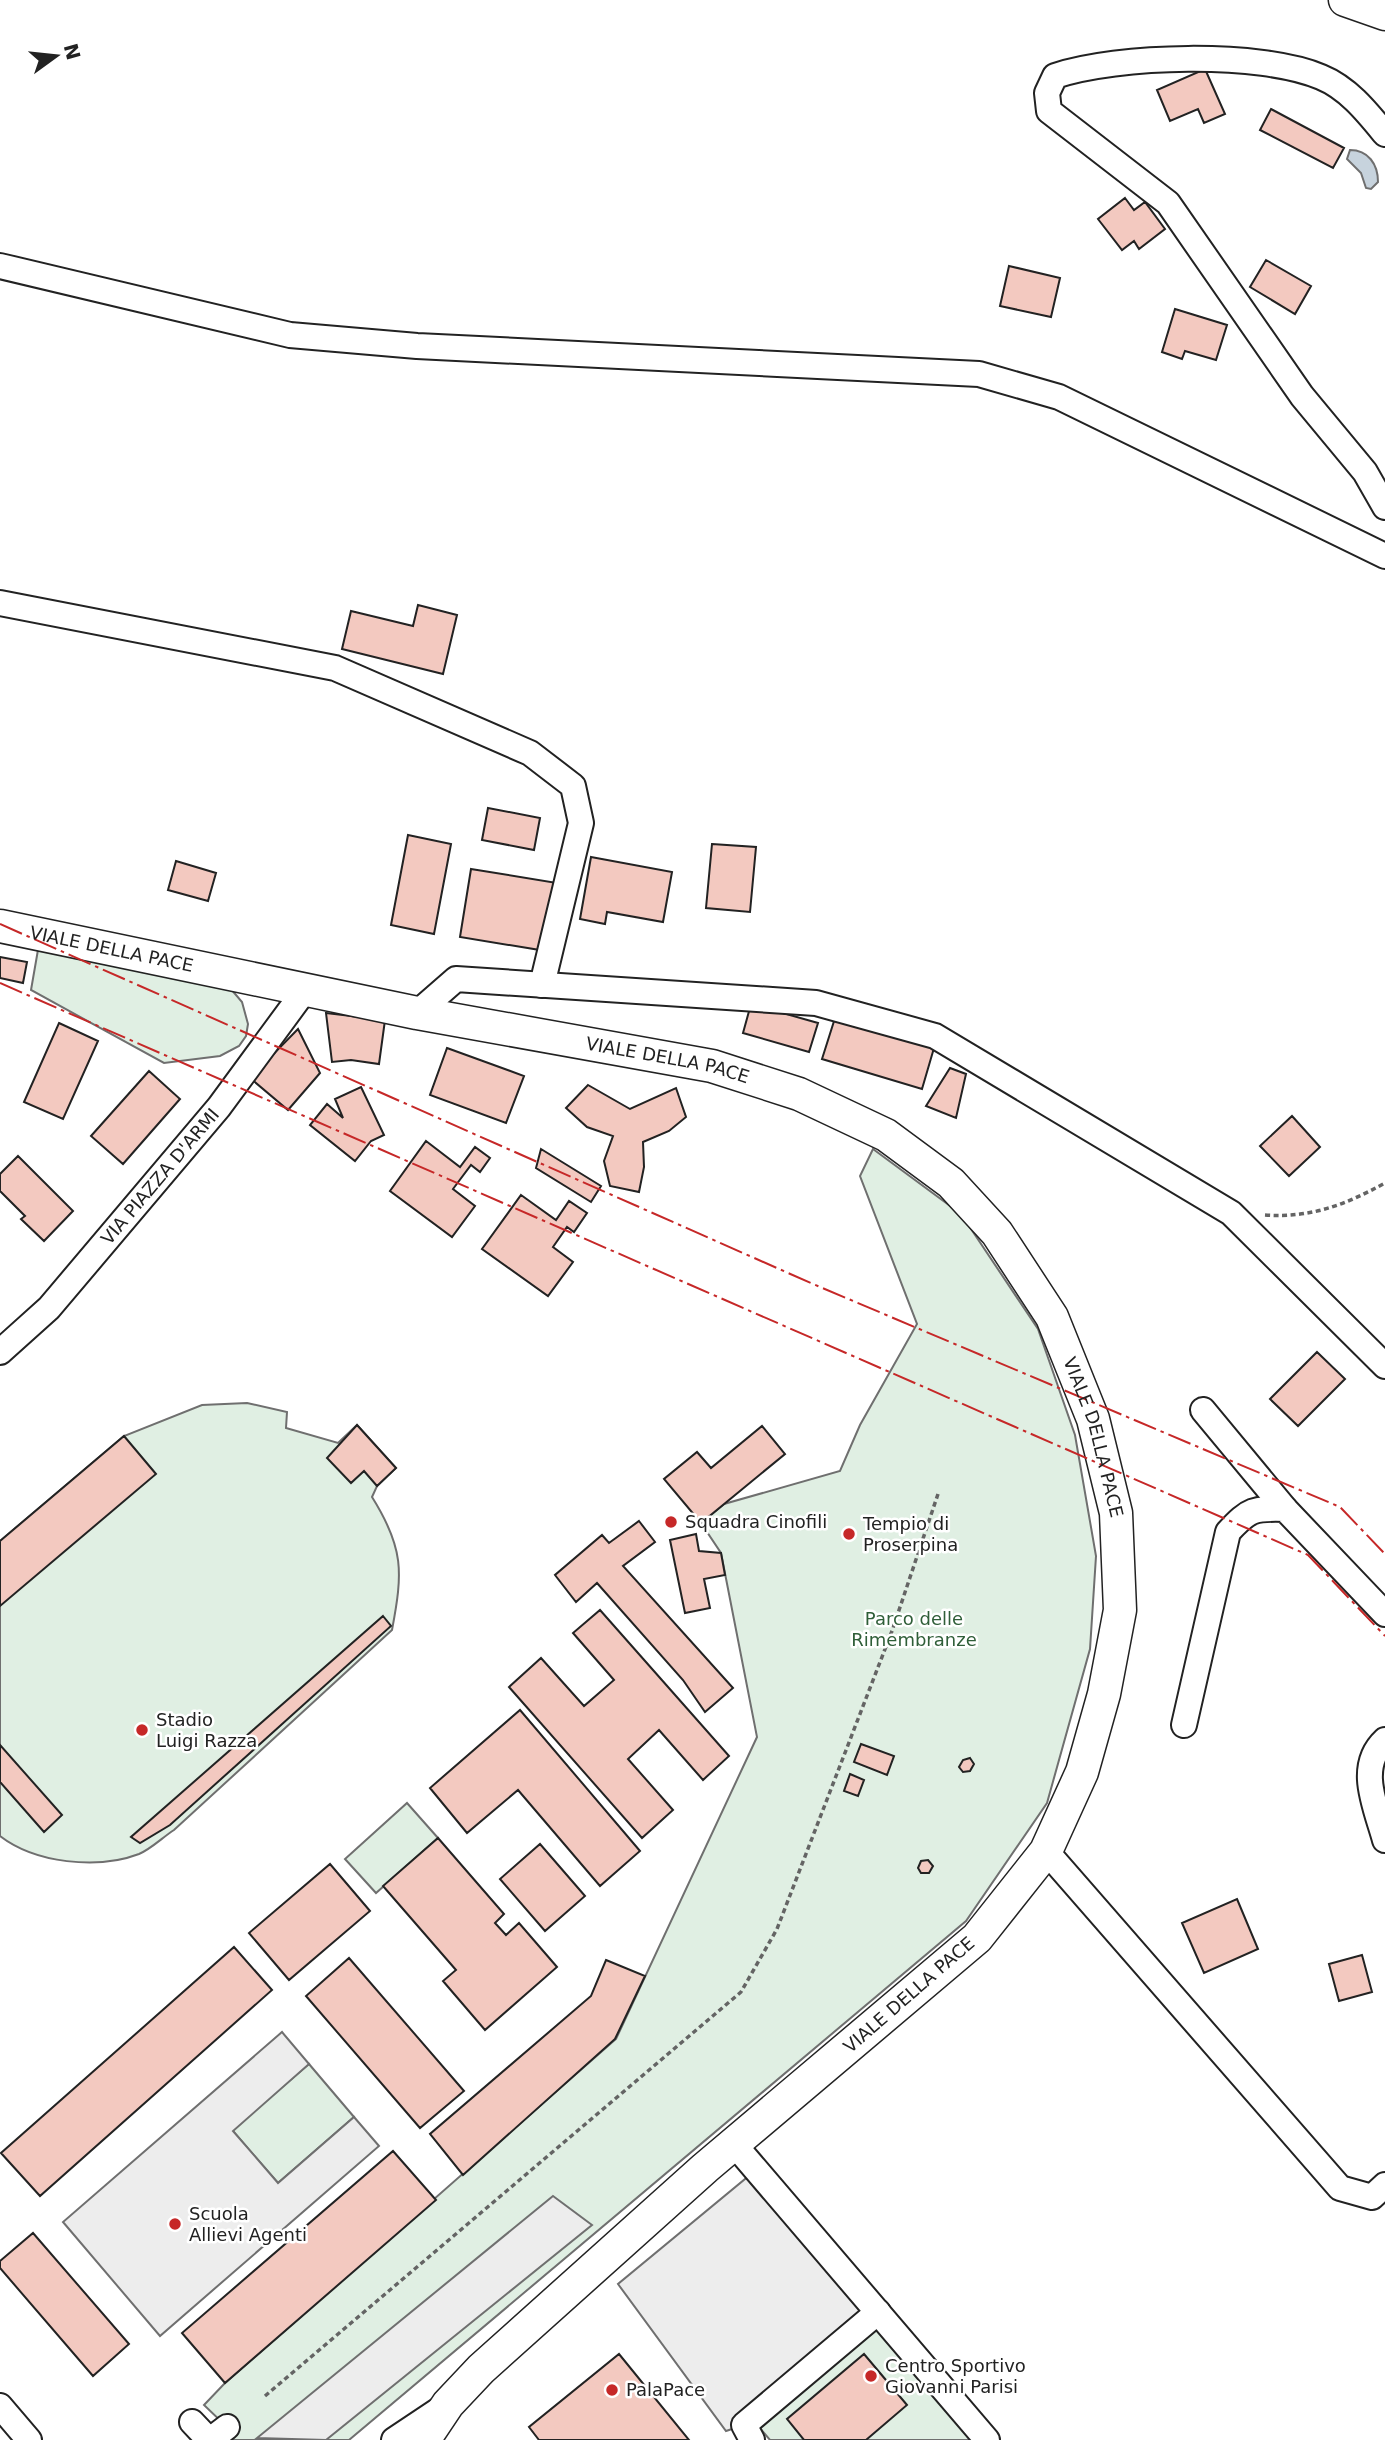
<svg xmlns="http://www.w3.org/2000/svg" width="1385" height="2440" font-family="'DejaVu Sans',sans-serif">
<rect width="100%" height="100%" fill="#fff"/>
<path fill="#e0efe3" stroke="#6f6f6f" stroke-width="2" d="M39,944L225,982L242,1002L248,1024L246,1036L239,1046L220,1056L164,1063L31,990Z
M873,1149L961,1214L1038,1329L1075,1435L1096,1556L1090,1649L1047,1803L966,1921L349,2440H223L227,2427L204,2405L225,2383L616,2039L757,1737L721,1553L701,1523L724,1504L840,1471L860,1425L917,1324L860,1176Z
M247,1403L287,1412L286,1428L338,1443L357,1425L396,1468L377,1486L372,1497C404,1548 403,1572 392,1630L174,1830C163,1837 151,1849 139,1854C97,1870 35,1863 0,1836V1541L124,1436L202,1405Z
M407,1803L438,1838L376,1893L345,1859Z
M309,2064L354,2117L278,2183L232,2130Z
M881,2326L975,2440H770L759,2427Z"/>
<path fill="#ededed" stroke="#6f6f6f" stroke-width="2" d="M282,2032L309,2064L233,2131L278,2183L354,2117L379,2146L160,2336L63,2222Z
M756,2170L878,2312L744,2425L726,2431L618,2284Z
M553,2196L592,2225L326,2440L257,2438Z"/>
<path fill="#c7d3dd" stroke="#6f6f6f" stroke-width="2" d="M1350,150C1368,150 1378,164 1378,182L1371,189L1366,188L1361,173L1347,159Z"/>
<path fill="#f3c9c0" stroke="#222" stroke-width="2" d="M1205,69L1225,114L1204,123L1198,109L1170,121L1157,90Z
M1271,109L1344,148L1333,168L1260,130Z
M1125,198L1134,210L1145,202L1165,229L1139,249L1134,241L1122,250L1098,219Z
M1266,260L1311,286L1295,314L1250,287Z
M1009,266L1060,278L1051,317L1000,306Z
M1175,309L1227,325L1216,360L1185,351L1182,359L1162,352Z
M418,605L457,615L443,674L342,649L351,611L413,626Z
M488,808L540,818L534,850L482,840Z
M408,835L451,844L434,934L391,925Z
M712,844L756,847L750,912L706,908Z
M591,857L672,872L663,922L607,912L605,924L580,919Z
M176,861L216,873L208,901L168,890Z
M471,869L557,883L546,951L460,937Z
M0,957L27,962L23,983L0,978Z
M751,1004L818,1023L809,1052L743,1033Z
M326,1013L385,1020L379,1064L351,1060L332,1062Z
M835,1018L934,1048L922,1089L822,1059Z
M59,1023L98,1041L63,1119L24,1102Z
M298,1029L320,1073L288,1110L250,1078Z
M447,1048L524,1076L506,1123L430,1095Z
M950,1068L966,1074L956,1118L926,1106Z
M149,1071L180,1099L123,1164L91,1136Z
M588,1085L630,1109L676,1088L686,1117L669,1131L643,1142L644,1167L639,1192L610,1186L604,1161L613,1136L587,1127L566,1108Z
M361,1087L384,1135L371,1141L355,1161L310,1125L327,1104L343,1118L335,1099Z
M1292,1116L1320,1147L1289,1176L1260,1146Z
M426,1141L460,1167L475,1147L490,1158L480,1172L471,1165L453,1189L475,1206L452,1237L390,1191Z
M541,1149L601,1186L591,1202L536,1168Z
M18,1156L73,1211L44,1241L21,1219L25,1216L0,1191V1174Z
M521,1195L556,1220L569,1201L587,1213L574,1232L567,1227L553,1247L573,1262L548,1296L482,1249Z
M1317,1352L1345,1379L1298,1426L1270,1399Z
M357,1425L396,1468L377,1486L364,1471L351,1483L327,1458Z
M762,1426L785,1454L701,1523L664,1479L697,1452L711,1468Z
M124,1436L156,1474L0,1606V1541Z
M639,1521L655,1542L623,1566L733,1688L705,1712L683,1680L597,1583L576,1602L555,1575L602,1535L609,1543Z
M696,1534L699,1551L721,1553L725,1575L704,1579L710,1608L685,1613L670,1540Z
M600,1610L729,1756L703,1780L659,1730L628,1759L673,1810L642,1838L509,1687L541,1658L584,1706L614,1680L573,1633Z
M383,1616L391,1626L170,1825L140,1843L131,1837Z
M520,1710L640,1851L600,1886L518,1790L467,1833L430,1788Z
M861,1744L894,1756L887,1775L854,1762Z
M0,1745L62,1815L44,1832L0,1782Z
M970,1758L974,1764L970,1771L963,1772L959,1767L963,1760Z
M850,1774L864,1780L858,1796L844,1791Z
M438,1838L504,1914L495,1923L506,1935L519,1923L557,1967L485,2030L443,1981L456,1970L383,1886Z
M540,1844L585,1896L545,1931L500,1879Z
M928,1860L933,1866L929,1873H921L918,1868L921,1861Z
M330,1864L370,1911L289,1980L249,1933Z
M1237,1899L1258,1949L1204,1973L1182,1923Z
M234,1947L272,1990L40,2196L1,2153Z
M1362,1955L1372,1992L1339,2001L1329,1964Z
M349,1958L464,2091L420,2128L306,1996Z
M606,1960L645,1976L615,2039L463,2175L430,2134L591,1996Z
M393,2151L436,2200L225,2383L182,2333Z
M33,2233L129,2344L93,2376L0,2268V2261Z
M619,2354L689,2440H539L529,2427Z
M864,2354L907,2405L866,2440H804L787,2419Z"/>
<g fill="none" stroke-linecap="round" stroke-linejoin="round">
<g stroke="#222" stroke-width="28">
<g id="minor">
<path d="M1385,134C1367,112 1348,88 1321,77C1260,51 1117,55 1055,76L1047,93L1049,111L1168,203L1302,396L1365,472L1385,507"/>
<path d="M0,266L290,335L417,346L979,374L1059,397L1385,556"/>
<path d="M0,603L335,668L530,753L573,786L581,823L542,985"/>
<path d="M417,1013L456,979L816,1003L935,1036L1231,1213L1385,1366"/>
<path id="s1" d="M0,1352L49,1308L219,1107L305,990"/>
<path d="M1203,1410L1285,1509"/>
<path d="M1184,1725L1228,1532C1249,1509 1254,1508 1285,1509L1385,1614"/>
<path d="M1385,1740C1356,1767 1376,1807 1385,1840"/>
<path d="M1046,1851L1340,2188L1372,2197L1385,2185"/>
<path d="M734,2144L987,2440"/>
<path d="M0,2406L29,2440"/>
<path d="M192,2422L209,2440"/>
<path d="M210,2440L227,2427"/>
<path d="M394,2440L442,2408"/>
<path d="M752,2440L744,2425L878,2312"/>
</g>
</g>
<g stroke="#222" stroke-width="35">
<g id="major">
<path d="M1345,0L1385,14"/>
<path id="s2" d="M0,926L417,1013L712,1066L799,1094L886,1135L951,1183L997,1233L1052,1317L1093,1419L1116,1513L1120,1610L1104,1694L1082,1772L1046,1851L977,1938L705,2168L481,2369L448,2404L424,2440"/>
</g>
</g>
<path stroke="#646464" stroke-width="3.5" stroke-dasharray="5 3.5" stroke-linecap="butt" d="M1265,1215C1311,1218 1345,1205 1385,1183
M265,2396L741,1992L777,1929L892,1631L938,1494"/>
<use href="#minor" stroke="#fff" stroke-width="24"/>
<use href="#major" stroke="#fff" stroke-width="32"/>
<path stroke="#c62828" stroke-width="2" stroke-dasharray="24 5 3.5 5" stroke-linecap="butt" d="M0,924L813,1284L1340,1507L1385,1554
M0,983L1308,1555L1385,1636"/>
</g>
<g fill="#c62828" stroke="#fff" stroke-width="2.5">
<circle cx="671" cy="1522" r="7"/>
<circle cx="849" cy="1534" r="7"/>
<circle cx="142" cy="1730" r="7"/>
<circle cx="175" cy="2224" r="7"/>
<circle cx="871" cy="2376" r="7"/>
<circle cx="612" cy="2390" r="7"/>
</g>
<g text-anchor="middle" stroke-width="5" stroke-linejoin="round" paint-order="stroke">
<g font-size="18" fill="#222" stroke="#fff">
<text dy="6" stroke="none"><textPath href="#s2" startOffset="114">VIALE DELLA PACE</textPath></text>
<text dy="6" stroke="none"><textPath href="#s2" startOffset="681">VIALE DELLA PACE</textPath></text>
<text dy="6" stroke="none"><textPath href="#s1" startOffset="238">VIA PIAZZA D'ARMI</textPath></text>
<text dy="6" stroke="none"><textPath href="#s2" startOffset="1290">VIALE DELLA PACE</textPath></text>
<text transform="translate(909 1995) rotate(-41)" y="6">VIALE DELLA PACE</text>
</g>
<g font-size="18" fill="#222" stroke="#fff" text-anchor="start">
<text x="685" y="1528">Squadra Cinofili</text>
<text x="863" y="1530">Tempio di<tspan x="863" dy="21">Proserpina</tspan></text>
<text x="156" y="1726">Stadio<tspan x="156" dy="21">Luigi Razza</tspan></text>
<text x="189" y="2220">Scuola<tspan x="189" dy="21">Allievi Agenti</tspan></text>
<text x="885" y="2372">Centro Sportivo<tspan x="885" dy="21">Giovanni Parisi</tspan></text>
<text x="626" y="2396">PalaPace</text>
</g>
<g font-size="18" fill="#2f5e38" stroke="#fff">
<text x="914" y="1625">Parco delle<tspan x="914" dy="21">Rimembranze</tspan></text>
</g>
</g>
<g transform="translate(56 56) rotate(75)" stroke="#ffffff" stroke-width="5" paint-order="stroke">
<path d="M0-5L12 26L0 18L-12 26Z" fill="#222222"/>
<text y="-10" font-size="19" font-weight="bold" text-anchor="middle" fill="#222222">N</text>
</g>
</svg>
